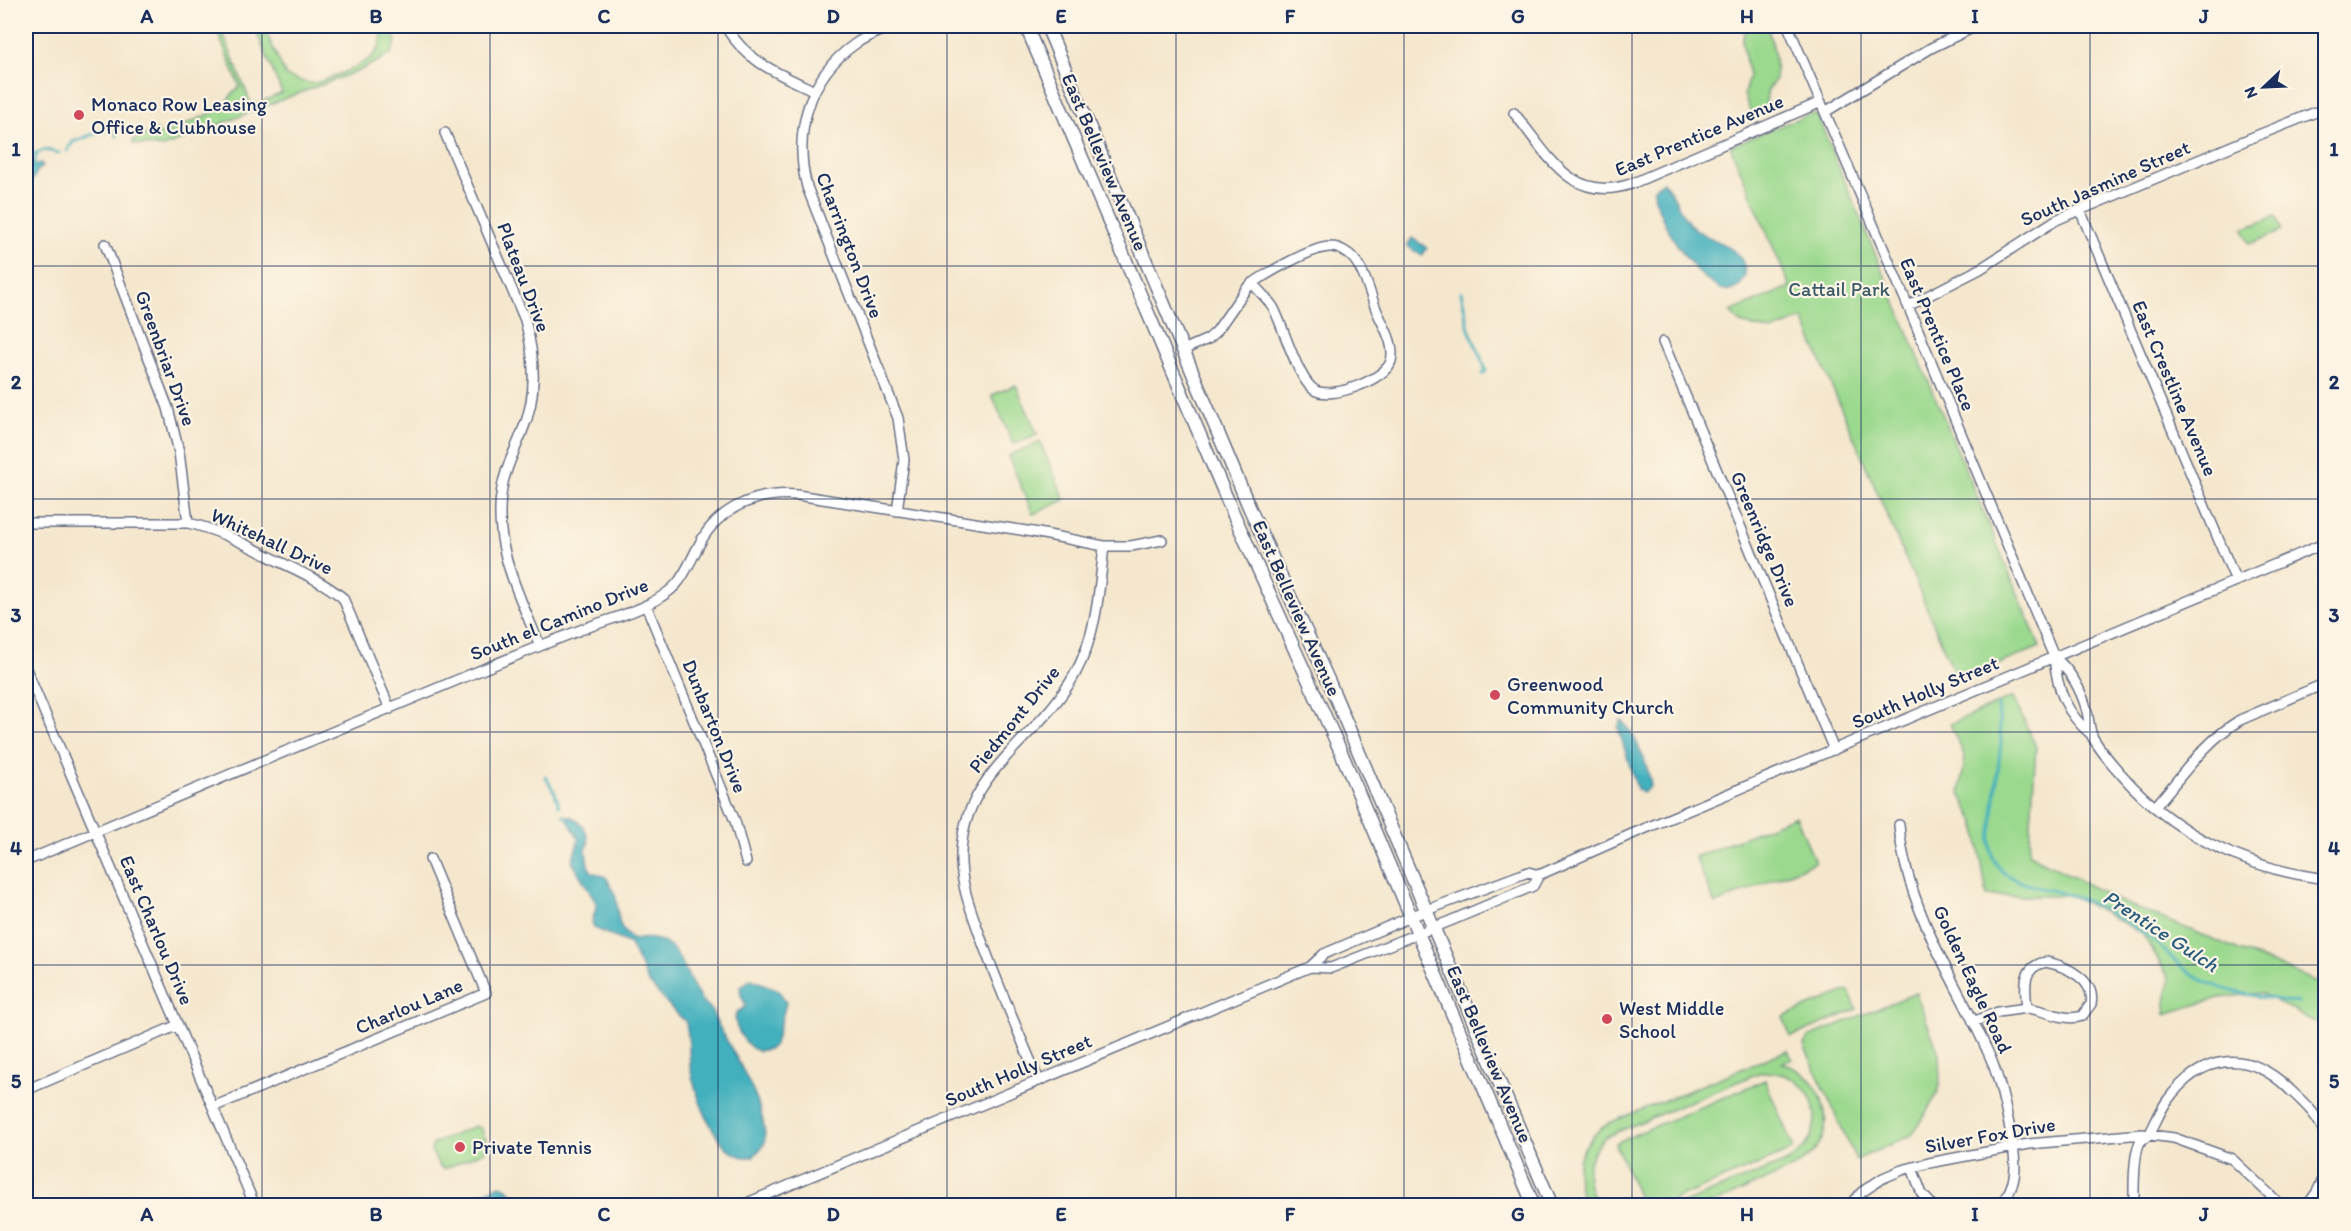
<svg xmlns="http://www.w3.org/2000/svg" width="2351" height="1231" font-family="Itim,sans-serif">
<rect width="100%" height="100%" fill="#fcf5e5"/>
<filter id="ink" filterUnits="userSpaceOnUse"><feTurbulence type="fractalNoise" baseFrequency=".0167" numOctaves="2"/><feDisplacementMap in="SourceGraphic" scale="12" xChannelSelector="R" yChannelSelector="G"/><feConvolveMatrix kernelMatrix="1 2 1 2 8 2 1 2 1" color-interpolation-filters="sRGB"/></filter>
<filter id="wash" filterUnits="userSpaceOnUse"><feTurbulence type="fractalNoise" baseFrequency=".008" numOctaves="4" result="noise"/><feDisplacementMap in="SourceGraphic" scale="24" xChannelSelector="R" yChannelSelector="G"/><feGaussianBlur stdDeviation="1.35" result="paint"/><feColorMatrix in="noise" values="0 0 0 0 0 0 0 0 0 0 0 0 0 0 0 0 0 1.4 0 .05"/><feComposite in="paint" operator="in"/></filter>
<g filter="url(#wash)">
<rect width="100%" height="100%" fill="#f5e7ce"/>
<path fill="#9bd98e" stroke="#5b8476" stroke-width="1.5" d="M215,26H220L251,104L254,105L282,93L254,26H263L286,76C294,79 304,83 313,83C322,82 331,77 340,74C361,65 389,54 380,26H389L396,41L391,54L361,70L273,103L164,147L133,144V140L156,130L159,134L165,133L219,110C229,103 229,93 240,87Z
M1746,26H1766C1772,36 1779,69 1774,81C1772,85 1768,88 1767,93C1765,105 1769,109 1756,115L1751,113L1744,94L1749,76L1742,42Z
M1812,113L1817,115L2040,647L1958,681L1803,319L1771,331L1740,323L1730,312L1790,287L1730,146Z
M2276,216L2282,231L2249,244L2243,229Z
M1016,385L1037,434L1013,444L992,395Z
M1040,442L1065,500L1033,514L1008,456Z
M2013,697L2036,747L2029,854L2117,900L2325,985V1028L2261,993L2219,998L2165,1014L2169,978L2142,933L2069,894L2056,896H1987L1975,822L1960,794L1965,757L1950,724Z
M1796,816L1815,862L1715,904L1695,857Z
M1848,990L1857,1009L1791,1037L1783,1017Z
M1916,993L1939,1054L1940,1082L1938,1093L1912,1135L1856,1160L1804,1045L1808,1037Z
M1788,1050L1792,1059L1782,1063C1802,1070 1818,1082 1823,1104C1837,1154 1791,1170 1754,1185C1739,1192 1723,1201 1707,1205C1698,1207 1688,1206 1679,1205C1706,1194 1733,1183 1761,1172C1773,1167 1788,1163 1798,1154C1815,1140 1820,1114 1809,1095C1798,1078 1781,1071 1761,1072L1605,1137C1585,1156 1581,1184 1599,1205H1586C1568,1174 1579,1142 1609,1123Z
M1765,1080L1794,1149L1661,1205H1642L1615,1143Z
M475,1126L481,1128L488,1145L485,1151L444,1169L439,1166L431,1150L433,1144Z"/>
<path fill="#42b0bd" stroke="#2e708e" stroke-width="1.5" d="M41,163L43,167L38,170L33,180H30L27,167Z
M1663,182C1677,194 1679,216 1694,228C1712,243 1747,246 1745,276C1724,330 1651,217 1654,188Z
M1412,238L1427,248L1422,256L1407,246Z
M1621,721C1635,730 1649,770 1651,786L1643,793L1637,789L1618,727Z
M568,816C579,818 588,831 588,842C589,845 586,848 586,851C586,857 588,860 588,866L592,872L606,877C610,884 617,895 617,904C618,919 619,931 634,940C678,931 681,966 698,995C703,1005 712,1005 714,1017C730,1048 771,1110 764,1145L754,1156C719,1167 694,1092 690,1066C689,1055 689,1029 685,1021L675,1012L648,982L630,944L594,928L592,922L597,904L572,862L579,839L568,820Z
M751,979L779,990L786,1003L775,1044L769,1049L758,1051C746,1047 732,1026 736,1013L746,1006L741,995L740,987Z
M500,1185L508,1188L519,1205H472L483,1193Z"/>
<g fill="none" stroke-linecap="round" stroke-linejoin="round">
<path stroke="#42b0bd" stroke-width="3" d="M114,130L117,136
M67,151L73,142L110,128
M33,154L45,150L59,153
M32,165L37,155
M1461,292L1469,329L1486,370L1483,374
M1998,705L2001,743L1990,842C1991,888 2045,885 2078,898C2100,906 2136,926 2154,941C2171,956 2184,972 2204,981C2234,995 2267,997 2298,1003
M545,776L555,793L559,806
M563,815L567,818"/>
</g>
</g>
<g filter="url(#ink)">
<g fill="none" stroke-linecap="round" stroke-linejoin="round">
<g stroke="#676f85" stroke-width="12">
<path id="minor" d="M725,26C748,63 777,73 815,91
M892,26C880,31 866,36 855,44C808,77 793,133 807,187L898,418L904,460L897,511
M1788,26L1908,306L2054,657C2057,689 2066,714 2092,735
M1825,112L1931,48L1976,26
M1514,113C1548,154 1570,204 1631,184L1821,102
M445,133L525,320C535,358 538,395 522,432C515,451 505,468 502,488C492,545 519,595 540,646
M2080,210L2236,581
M105,244L168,408L179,452L188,523
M1908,306L1980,269L2056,220L2251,138L2326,108
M1663,342L1834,750
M1183,350L1208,339L1216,332L1246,289C1259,277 1313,246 1331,247C1339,247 1349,253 1354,259C1365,272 1370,294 1376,309C1382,324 1396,344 1391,361C1386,379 1334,399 1316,391C1298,382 1284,327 1273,307C1267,298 1259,291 1252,283
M26,523H188C220,530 249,546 278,561C301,572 323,582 343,598L390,709
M646,605L735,821L746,862
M2054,657C2071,671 2081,689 2087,711C2089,720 2089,730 2093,738C2101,751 2111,763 2121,774C2174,835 2247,869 2326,879
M26,669L255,1206
M2155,807C2181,777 2205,741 2240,720L2326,683
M1899,825C1902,864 1916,904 1932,939C1949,977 1970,1012 1987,1050C1999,1075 2004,1102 2010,1129C2015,1157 2022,1184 1998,1206
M26,861C175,797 324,735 474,673C510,658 547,643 583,629C604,621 627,615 647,605C682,587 682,577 699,545C718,507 757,492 797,495L1033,532L1104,546H1131L1162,540
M2046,962C2066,966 2096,980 2091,1004L2082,1016C2065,1022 2046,1010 2027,1008C2025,987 2021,967 2046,962Z
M1310,967L1331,968L1450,921L1533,886L1539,875L1632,834L2326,543
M1973,1022L1998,1012L2027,1008
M1039,1081C1018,1032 997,983 979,933C971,910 962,888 961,863C958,773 1037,743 1075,674C1097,634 1099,591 1104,546
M26,1090L178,1025
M213,1107L486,993L430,859
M1912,1168L1922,1194L1933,1206
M740,1206L1310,967L1324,954L1427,910L1528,872L1539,875
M1850,1206L1862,1192L1883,1178L1902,1170L1929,1163L2029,1144L2142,1134L2174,1138L2232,1159L2282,1206
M2134,1206C2134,1191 2133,1155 2140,1142C2142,1139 2147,1137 2150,1133C2156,1122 2160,1111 2167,1101C2200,1055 2245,1048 2287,1087C2303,1102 2319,1115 2326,1137
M2307,1206L2317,1192L2326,1173"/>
</g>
<g stroke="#676f85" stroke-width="15">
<path id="major" d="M1026,26L1233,513L1341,752L1534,1206
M1047,26L1250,509L1329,682L1552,1206"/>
</g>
<use href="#minor" stroke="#fff" stroke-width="9"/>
<use href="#major" stroke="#fff" stroke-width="12"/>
</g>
</g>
<path fill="none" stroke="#1b2f5e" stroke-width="1.5" stroke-opacity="0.55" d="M262,26V1206M490,26V1206M718,26V1206M947,26V1206M1176,26V1206M1404,26V1206M1632,26V1206M1861,26V1206M2090,26V1206M26,266H2326M26,499H2326M26,732H2326M26,965H2326"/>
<g fill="#d1495b" stroke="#fcf5e5" stroke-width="2">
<circle cx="79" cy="115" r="6"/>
<circle cx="1495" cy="695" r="6"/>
<circle cx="1607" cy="1019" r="6"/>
<circle cx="460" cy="1147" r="6"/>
</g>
<g text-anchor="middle" stroke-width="4.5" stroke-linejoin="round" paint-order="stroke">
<g font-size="20" fill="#1b2f5e" stroke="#fcf5e5" text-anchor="start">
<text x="91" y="111">Monaco Row Leasing<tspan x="91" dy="23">Office &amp; Clubhouse</tspan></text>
<text x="1507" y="691">Greenwood<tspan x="1507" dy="23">Community Church</tspan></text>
<text x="1619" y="1015">West Middle<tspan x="1619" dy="23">School</tspan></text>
<text x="472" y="1154">Private Tennis</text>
</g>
<g font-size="20" fill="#1b2f5e" stroke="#fcf5e5">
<text transform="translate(1699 135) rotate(-23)" y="7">East Prentice Avenue</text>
<text transform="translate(1105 162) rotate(67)" y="7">East Belleview Avenue</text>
<text transform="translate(2105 183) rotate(-24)" y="7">South Jasmine Street</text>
<text transform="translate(850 245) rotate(69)" y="7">Charrington Drive</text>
<text transform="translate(524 277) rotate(69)" y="7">Plateau Drive</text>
<text transform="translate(1938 334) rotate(67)" y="7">East Prentice Place</text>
<text transform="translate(166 358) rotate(70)" y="7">Greenbriar Drive</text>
<text transform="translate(2175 388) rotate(67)" y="7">East Crestline Avenue</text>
<text transform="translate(1765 539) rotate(67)" y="7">Greenridge Drive</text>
<text transform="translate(272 541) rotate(25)" y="7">Whitehall Drive</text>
<text transform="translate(1297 608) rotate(66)" y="7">East Belleview Avenue</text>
<text transform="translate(559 619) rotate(-22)" y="7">South el Camino Drive</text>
<text transform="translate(1925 692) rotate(-23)" y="7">South Holly Street</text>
<text transform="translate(1014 719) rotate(-51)" y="7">Piedmont Drive</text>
<text transform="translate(715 726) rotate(68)" y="7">Dunbarton Drive</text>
<text transform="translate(157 930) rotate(67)" y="7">East Charlou Drive</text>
<text transform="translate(1973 979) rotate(65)" y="7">Golden Eagle Road</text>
<text transform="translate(409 1006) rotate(-23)" y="7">Charlou Lane</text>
<text transform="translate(1490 1054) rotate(67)" y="7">East Belleview Avenue</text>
<text transform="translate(1018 1070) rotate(-23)" y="7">South Holly Street</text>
<text transform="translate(1990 1135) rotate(-10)" y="7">Silver Fox Drive</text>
</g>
<g font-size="20" fill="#3b5a6a" stroke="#fcf5e5">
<text x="1839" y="296">Cattail Park</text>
</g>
<g font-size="21" font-style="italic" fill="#295c7f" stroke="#fcf5e5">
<text transform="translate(2161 931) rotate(33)" y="7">Prentice Gulch</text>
</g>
</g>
<rect width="2351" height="1231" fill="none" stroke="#fcf5e5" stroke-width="66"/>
<g transform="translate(2264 87) rotate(247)" stroke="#fcf5e5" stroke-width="4.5" paint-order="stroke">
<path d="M0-4.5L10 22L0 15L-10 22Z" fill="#1b2f5e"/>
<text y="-9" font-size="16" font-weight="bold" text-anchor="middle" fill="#1b2f5e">N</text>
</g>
<rect x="33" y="33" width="2285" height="1165" fill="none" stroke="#1b2f5e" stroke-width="2"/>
<g font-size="20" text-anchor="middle" font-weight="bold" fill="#1b2f5e">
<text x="147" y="23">A</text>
<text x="376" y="23">B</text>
<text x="604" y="23">C</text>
<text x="833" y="23">D</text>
<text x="1061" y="23">E</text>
<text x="1290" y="23">F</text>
<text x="1518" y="23">G</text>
<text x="1747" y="23">H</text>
<text x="1975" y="23">I</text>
<text x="2204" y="23">J</text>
<text x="16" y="156">1</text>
<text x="2334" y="156">1</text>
<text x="16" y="389">2</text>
<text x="2334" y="389">2</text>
<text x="16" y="622">3</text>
<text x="2334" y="622">3</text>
<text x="16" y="855">4</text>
<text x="2334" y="855">4</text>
<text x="16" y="1088">5</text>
<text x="2334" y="1088">5</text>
<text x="147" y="1221">A</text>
<text x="376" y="1221">B</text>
<text x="604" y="1221">C</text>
<text x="833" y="1221">D</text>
<text x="1061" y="1221">E</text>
<text x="1290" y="1221">F</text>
<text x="1518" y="1221">G</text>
<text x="1747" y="1221">H</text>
<text x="1975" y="1221">I</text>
<text x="2204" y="1221">J</text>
</g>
</svg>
